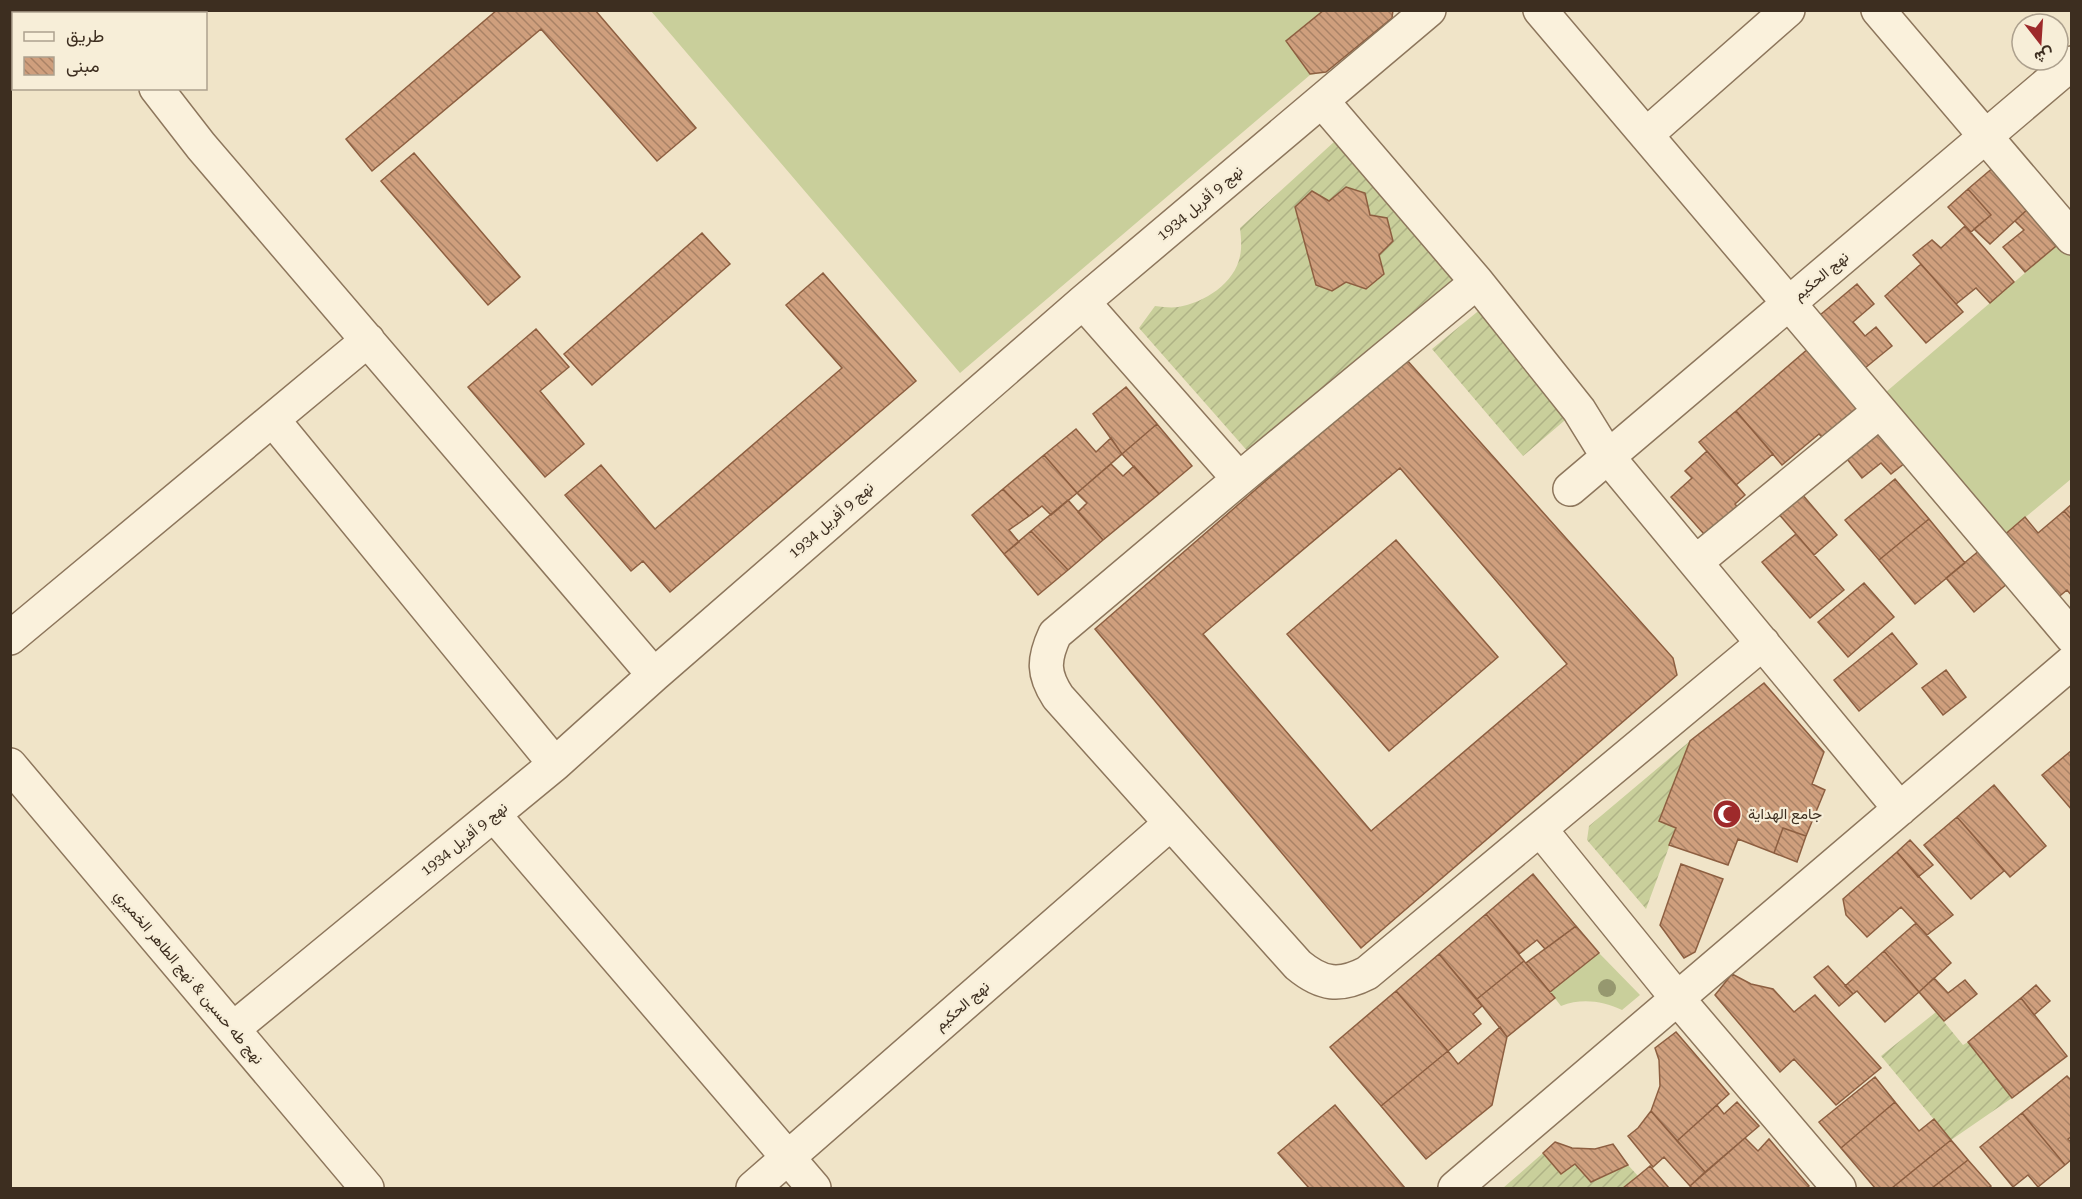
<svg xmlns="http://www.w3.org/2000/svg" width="2082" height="1199" font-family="'Roboto Serif',Vazirmatn,serif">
<defs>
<pattern id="garden-furrows" width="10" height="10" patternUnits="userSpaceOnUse" patternTransform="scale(1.5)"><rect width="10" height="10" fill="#c9cf9b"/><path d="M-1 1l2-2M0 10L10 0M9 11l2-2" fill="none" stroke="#aeb285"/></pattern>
<pattern id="building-back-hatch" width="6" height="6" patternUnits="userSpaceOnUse" patternTransform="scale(1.5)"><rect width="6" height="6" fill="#cf9f7d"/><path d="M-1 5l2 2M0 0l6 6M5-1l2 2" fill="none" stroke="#a98266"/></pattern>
</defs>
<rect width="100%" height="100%" fill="#f0e4c8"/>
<path fill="#c9cf9b" d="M651,11H1393L1392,18L1326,72L1310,75L960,373Z
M2061,242L2071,255V479L2002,537L1886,392Z
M1599,953L1640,995L1622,1010C1602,1001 1582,998 1561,1006L1550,992Z"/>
<path fill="url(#garden-furrows)" d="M1335,141L1458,276L1250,454L1139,328L1155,306C1163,307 1171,308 1178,307C1204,303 1235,283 1240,256C1242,247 1241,237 1240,228Z
M1482,308L1571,415L1523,456L1432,349Z
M1690,741L1676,828L1646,909L1587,840L1589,826Z
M1936,1012L1963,1045L1968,1042L2012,1098L1951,1140L1881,1056Z
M1543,1153L1561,1174L1575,1164L1591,1182L1628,1165L1638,1176L1623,1188H1503Z"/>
<path fill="url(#building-back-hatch)" stroke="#8d5f41" stroke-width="1.5" fill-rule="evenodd" d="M497,10H595L696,128L657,161L541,29L372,171L346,139Z
M1324,10H1393L1392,18L1326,72L1310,74L1286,41Z
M414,153L520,277L488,305L381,181Z
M1995,166L2030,207L1990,244L1974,229L1991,215L1968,189Z
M1346,187L1365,193L1370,215L1387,218L1393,241L1379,255L1384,274L1366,289L1346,282L1332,291L1316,285L1295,207L1312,191L1329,201Z
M1968,189L1991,215L1971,232L1948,207Z
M2030,207L2061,242L2025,272L2003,247L2024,230L2015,221Z
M1965,226L2014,282L1990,303L1976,288L1956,304L1913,255L1932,240L1941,248Z
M702,233L730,264L592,385L564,354Z
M1921,264L1963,312L1926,343L1885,296Z
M823,273L916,381L670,592L643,561L631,571L565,495L601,465L655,529L842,368L786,305Z
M1857,284L1874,304L1853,322L1865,336L1876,327L1892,346L1865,368L1820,315Z
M536,329L569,367L540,391L584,444L545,477L468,387Z
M1809,348L1860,407L1824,439L1819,434L1782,465L1736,411Z
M1406,359L1673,658L1677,675L1361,948L1095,629ZM1400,468L1567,664L1371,831L1203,634Z
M1126,387L1157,424L1122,454L1093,414Z
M1736,411L1773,454L1736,485L1699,442Z
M1157,424L1192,466L1159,494L1122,454Z
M1877,428L1905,463L1891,474L1881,463L1862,478L1844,455Z
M1076,429L1096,452L1111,438L1122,454L1077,493L1044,455Z
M1707,451L1745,495L1735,504L1744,514L1712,543L1671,497L1692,478L1685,471Z
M1044,455L1077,493L1051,515L1042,506L1029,516L1003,489Z
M1111,464L1123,476L1134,466L1159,494L1103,540L1078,512L1087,503L1077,493Z
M1895,479L1929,519L1879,560L1845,520Z
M1003,489L1029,516L1009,530L1019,542L1004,554L972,515Z
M1801,493L1837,535L1814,555L1778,513Z
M1068,500L1103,540L1068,570L1031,531Z
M2072,504V520L2064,511Z
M2064,511L2072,520V596L2067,590L2056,599L2002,537L2025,517L2038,533Z
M1929,519L1965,563L1915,604L1879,560Z
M1031,531L1068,570L1038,595L1004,554Z
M1796,534L1844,590L1810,618L1762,562Z
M1396,540L1498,657L1389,751L1287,634Z
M1980,550L2008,583L1974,612L1946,578Z
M1864,583L1894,617L1848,657L1818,622Z
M1892,633L1917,664L1859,711L1834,680Z
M1946,670L1966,697L1943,715L1922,688Z
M1764,683L1824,752L1812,784L1825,790L1806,836L1783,828L1774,853L1738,839L1728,865L1669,845L1676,828L1659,821L1690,741Z
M2072,750V810L2042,775Z
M1994,785L2046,846L2010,877L1957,817Z
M1957,817L2004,871L1971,899L1924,845Z
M1783,828L1806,836L1797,862L1774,853Z
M1910,840L1933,865L1918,877L1897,852Z
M1897,852L1953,915L1927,935L1901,907L1867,937L1846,915L1843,899Z
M1681,864L1723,879L1695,952L1684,958L1660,925Z
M1533,874L1576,926L1545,949L1537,940L1519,954L1486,914Z
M1486,914L1524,961L1477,999L1439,954Z
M1916,923L1951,963L1919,992L1884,951Z
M1576,926L1599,953L1550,992L1526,963Z
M1884,951L1919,992L1885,1022L1857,991L1853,994L1845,986Z
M1439,954L1482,1006L1473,1014L1481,1024L1448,1051L1396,991Z
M1524,961L1555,998L1507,1037L1477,999Z
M1828,966L1853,994L1839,1006L1814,977Z
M1732,974L1751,984L1773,989L1794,1012L1815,995L1881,1068L1836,1105L1794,1059L1780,1072L1715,995Z
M1934,978L1948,993L1965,980L1977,994L1944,1021L1919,992Z
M2036,985L2050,1001L2034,1015L2021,998Z
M1396,991L1448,1051L1381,1106L1330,1047Z
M2021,998L2067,1056L2012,1098L1968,1042Z
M1500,1027L1507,1037L1492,1105L1426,1159L1381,1106L1448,1051L1458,1064Z
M1676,1032L1729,1094L1677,1141L1651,1111L1660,1086L1659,1060L1655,1048Z
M2067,1076L2072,1081V1136L2068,1139L2072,1143V1159L2065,1165L2022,1113Z
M1875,1077L1895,1102L1841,1148L1819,1122Z
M1737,1102L1759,1126L1705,1172L1677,1141L1717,1105L1724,1114Z
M1895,1102L1919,1131L1934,1119L1951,1140L1892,1188H1875L1841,1148Z
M1335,1105L1405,1188H1309L1278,1153Z
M1651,1111L1705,1172L1690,1186L1664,1157L1653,1167L1628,1136L1638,1128Z
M2022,1113L2065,1165L2038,1187L2028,1175L2013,1187L1980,1147Z
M1745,1138L1758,1151L1769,1139L1809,1186L1807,1188H1692L1690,1186Z
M1951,1140L1968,1160L1932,1188H1892Z
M1555,1142L1572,1148L1595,1149L1613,1144L1628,1165L1591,1182L1575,1164L1561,1174L1543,1153Z
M1968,1160L1991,1186L1988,1188H1932Z
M1650,1166L1669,1188H1623L1638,1176Z"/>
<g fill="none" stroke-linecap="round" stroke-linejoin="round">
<g stroke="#8d765c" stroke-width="36">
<path id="minor" d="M95,10L97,14
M1540,10L2072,637
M1878,10L2072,238
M45,14L49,10
M10,41L14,38
M156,88L201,146L654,675
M1322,101L1477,282L1579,410L1608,457L1900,809
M1646,135L1788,10
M1477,282L1239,479L1055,634C1043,660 1043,674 1058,697L1298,965C1322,985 1340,987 1367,973L1763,643
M1083,302L1239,479
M273,420L555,764
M1570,489L2072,63
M1696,562L1880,411
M10,638L368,340
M10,765L367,1188
M494,815L814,1188
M1540,829L1677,998L1839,1188
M233,1029L555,764L654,675L1083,302L1429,10
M753,1188L1171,823
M1455,1188L2072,662"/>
</g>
<use href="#minor" stroke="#faf1dc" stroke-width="33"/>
</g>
<circle fill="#96986f" cx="1607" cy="988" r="9"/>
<defs>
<g id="mosque-disc" transform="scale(1.5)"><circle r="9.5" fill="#9e2a2b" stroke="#f7eed8"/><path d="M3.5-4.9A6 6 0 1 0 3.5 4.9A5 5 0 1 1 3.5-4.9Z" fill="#fff"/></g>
</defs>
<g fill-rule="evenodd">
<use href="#mosque-disc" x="1727" y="814"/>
</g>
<g text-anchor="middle" stroke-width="4.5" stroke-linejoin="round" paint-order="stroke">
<g font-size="15" fill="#3d2e20" stroke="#f7eed8">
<text transform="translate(1200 203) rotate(-40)" y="5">نهج 9 أفريل 1934</text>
<text transform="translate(1821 276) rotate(-40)" y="5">نهج الحكيم</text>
<text transform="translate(831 520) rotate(-41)" y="5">نهج 9 أفريل 1934</text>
<text transform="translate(464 839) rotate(-39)" y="5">نهج 9 أفريل 1934</text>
<text transform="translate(189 977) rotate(50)" y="5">نهج طه حسين &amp; نهج الطاهر الخميري</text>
<text transform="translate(962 1006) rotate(-41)" y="5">نهج الحكيم</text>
</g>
<g font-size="15" fill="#3d2e20" stroke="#f7eed8" text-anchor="start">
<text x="1748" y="819">جامع الهداية</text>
</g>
</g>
<rect width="2082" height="1199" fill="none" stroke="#3d2e20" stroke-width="24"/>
<rect x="12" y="12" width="195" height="78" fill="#f7eed8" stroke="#ada18e" stroke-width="1.5"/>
<rect x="24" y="32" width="30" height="9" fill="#faf1dc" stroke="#ada18e" stroke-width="1.5"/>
<text x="66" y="42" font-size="18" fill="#3d2e20">طريق</text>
<rect x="24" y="57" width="30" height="18" fill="url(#building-back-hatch)" stroke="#ada18e" stroke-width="1.5"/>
<text x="66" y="72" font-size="18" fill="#3d2e20">مبنى</text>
<g transform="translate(2040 42) rotate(163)"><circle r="28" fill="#f7eed8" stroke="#ada18e" stroke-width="1.5"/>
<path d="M0-4.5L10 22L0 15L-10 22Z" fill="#9e2a2b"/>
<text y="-9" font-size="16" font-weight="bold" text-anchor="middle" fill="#3d2e20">ش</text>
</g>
</svg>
